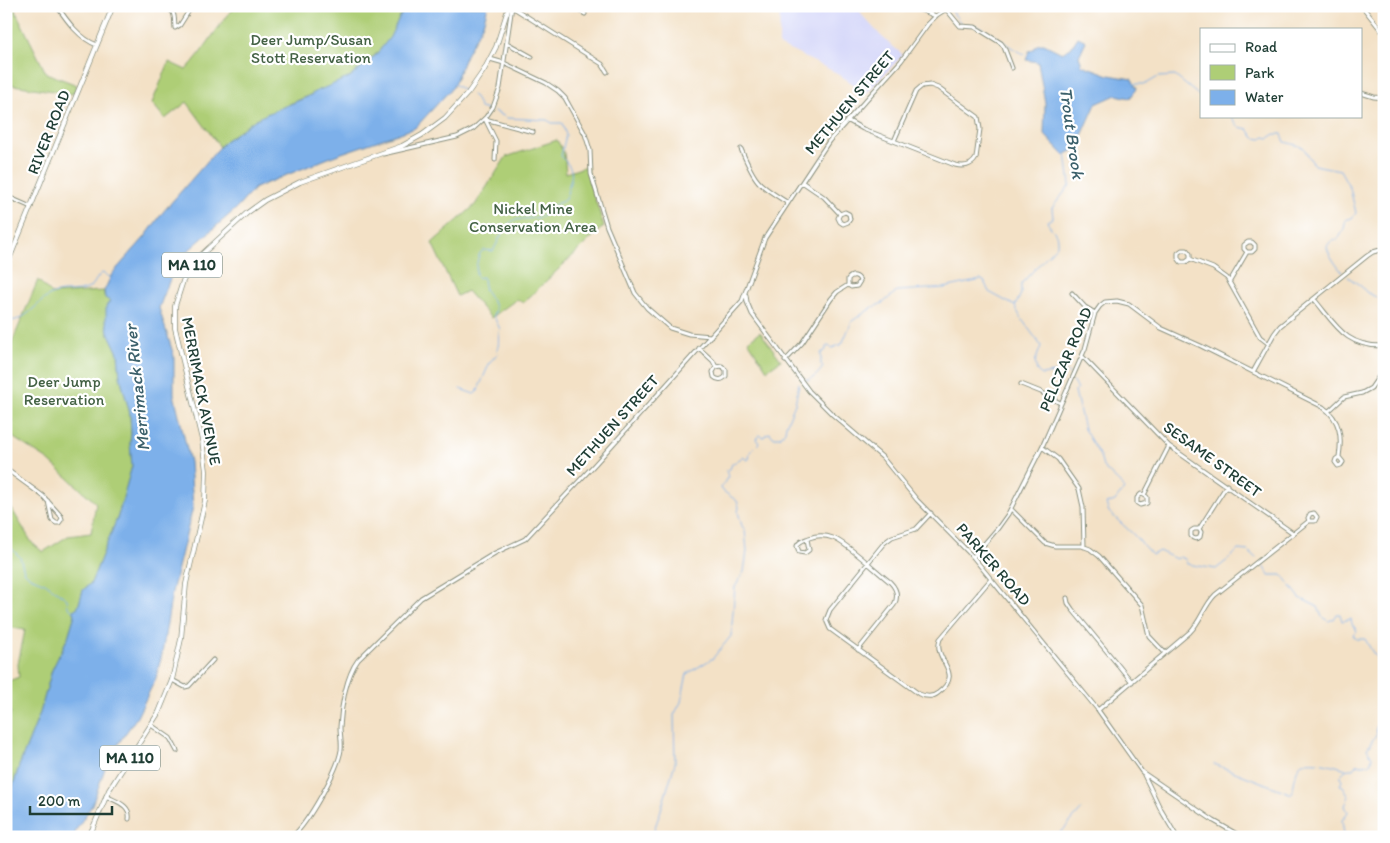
<svg xmlns="http://www.w3.org/2000/svg" width="1390" height="843" font-family="Itim,sans-serif">
<rect width="100%" height="100%" fill="#fff"/>
<filter id="ink" filterUnits="userSpaceOnUse"><feTurbulence type="fractalNoise" baseFrequency=".02" numOctaves="2"/><feDisplacementMap in="SourceGraphic" scale="10" xChannelSelector="R" yChannelSelector="G"/><feConvolveMatrix kernelMatrix="1 2 1 2 8 2 1 2 1" color-interpolation-filters="sRGB"/></filter>
<filter id="wash" filterUnits="userSpaceOnUse"><feTurbulence type="fractalNoise" baseFrequency=".0096" numOctaves="4" result="noise"/><feDisplacementMap in="SourceGraphic" scale="20" xChannelSelector="R" yChannelSelector="G"/><feGaussianBlur stdDeviation="1.12" result="paint"/><feColorMatrix in="noise" values="0 0 0 0 0 0 0 0 0 0 0 0 0 0 0 0 0 1.4 0 .05"/><feComposite in="paint" operator="in"/></filter>
<g filter="url(#wash)">
<rect width="100%" height="100%" fill="#f3e1c6"/>
<path fill="#d6d8f9" d="M780,6H861L860,10L862,15L881,36L903,55L867,93L835,72L779,45Z"/>
<path fill="#aece76" stroke="#668655" d="M6,6H13L46,73L77,85L73,94L6,84Z
M236,6H407L399,18L391,37L376,54L350,77L256,119L225,141L220,147L187,102L165,119L152,103L169,62L186,70C205,50 217,26 236,6Z
M557,140L564,153L566,173L587,166L589,181L604,226L523,303L517,299L491,318L467,291L457,296L432,243L475,205L506,157Z
M38,280L52,294L104,291V296L110,300L106,320L108,332L118,353L120,376L130,414L131,433L130,443L132,466L118,516L91,583L83,590L78,607L73,611L75,614L68,637L52,670L40,713L19,766L6,808V723L11,712L6,709V682L19,677L18,664L25,630L6,627V532L11,516L6,510V506H10L32,543L43,552L68,536L91,533L96,503L48,460L6,433V423L14,421L6,415V357Z
M760,332L781,360L767,370L748,341Z"/>
<path fill="#7db0ea" stroke="#4e768f" d="M407,6H488L483,24L466,55L453,87L415,128L336,155L255,188L237,208L182,256L170,279L159,308L174,356V394L190,462L193,507L172,592L162,654L156,678L137,717L109,757L92,805L76,830L74,837H6V808L11,793L19,766L40,713L52,670L68,637L75,614L73,610L78,607L83,590L91,583L118,516L132,466L130,443L131,433L130,414L120,376L118,353L108,332L106,320V306L110,301L105,298L104,291L112,274L145,237L163,212L225,141L256,119L271,112L307,97L317,91L350,77L376,55L390,37L399,18Z
M1078,37L1086,41L1079,56L1082,65L1109,75L1132,79L1137,89L1130,98L1116,95L1096,104L1076,149L1064,155L1044,134L1045,103L1038,62L1026,60L1029,51L1033,50L1038,44H1044L1062,53L1071,48Z"/>
<g fill="none" stroke-linecap="round" stroke-linejoin="round">
<path stroke="#7db0ea" stroke-width="1" d="M952,11L962,25
M965,25C985,20 1008,52 1029,55
M454,84L464,91
M1134,84H1146L1158,77L1175,76L1201,97
M472,95L475,97L480,108L488,110
M494,111L507,118L547,120L552,123H562L566,135L561,156C577,173 571,174 567,194
M1231,116L1239,127L1248,129L1254,138L1261,139L1265,137L1269,138L1275,134H1282L1285,142L1303,147L1314,165L1340,170L1350,188L1356,213L1352,218L1345,220C1346,226 1342,234 1338,239L1332,240L1327,246C1327,253 1337,266 1342,272
M1066,153L1070,185L1052,208L1053,218L1047,221C1051,232 1058,229 1057,245L1021,284V294L1015,306C1021,321 1032,332 1041,346L1035,362L1037,371L1042,375L1065,371L1070,375
M1348,277L1361,286L1366,292L1384,301
M6,317L10,321C27,320 35,304 49,296C61,289 74,294 87,289C95,286 95,278 102,273L110,277
M804,379L809,380C815,377 819,373 823,367L821,365V353L826,350V347L828,346L832,348L842,344L852,321L873,307L883,303L897,291L944,288L981,280L984,281L989,292L1015,306
M1073,382L1077,390L1075,391L1084,429L1100,456L1103,467L1120,483L1124,489L1115,501L1106,504L1109,512L1133,534L1152,555L1159,551L1176,559L1180,557L1185,559L1187,564L1216,569L1229,559L1238,550L1248,551L1256,558
M460,389L474,394L477,392L490,362L498,353L497,350C500,343 497,337 500,329L493,315L496,311L494,304L485,291L483,279L482,277L478,278L476,275C476,268 477,259 480,253L484,250L493,251L506,226L514,220L541,217L549,212L554,205L563,201L567,197
M6,512L12,524L8,545L20,557L24,571L30,577L45,583L67,599L68,607L73,611
M1262,562L1269,575H1282L1300,598L1318,607L1322,617L1328,621L1334,619L1337,614H1340L1342,621L1351,619L1352,624L1357,631L1353,635L1356,639H1365L1373,653L1384,664
M1214,764L1292,794C1294,786 1295,773 1299,766C1305,756 1337,766 1346,769
M649,837L654,830L660,813L675,763L674,715L681,702L687,674L713,658L731,636L735,587L744,572L747,551L745,530L742,526L738,512L739,507L737,501L723,491L721,488L728,476L726,471L730,469L732,464L743,457L747,460L749,459L750,452L759,443L756,439L759,435L764,437L766,434L770,433L773,437H780L785,431L786,425L795,404L799,383
M791,837L799,835L808,837
M1057,837L1081,810
M1343,837L1344,834L1342,820L1348,812L1345,806L1349,796L1343,786L1340,785L1342,781L1340,777C1344,770 1345,769 1353,769L1357,764L1362,765L1370,764L1372,757L1367,749L1377,733L1376,728L1381,719L1380,709L1384,702"/>
</g>
</g>
<g filter="url(#ink)">
<g fill="none" stroke-linecap="round" stroke-linejoin="round">
<g stroke="#898f7d" stroke-width="5">
<path id="minor" d="M57,6C67,21 80,39 97,45
M166,6C176,12 174,17 175,28L180,25L192,6
M572,6L585,14
M910,6L936,16
M1362,6L1384,34
M512,7L602,64L607,72
M946,9L960,26L975,27L1001,43L1004,47L1012,68
M507,43L532,57
M490,59L504,63L546,83L558,91L565,98L585,134L590,150L591,174L607,227L635,293L647,308L670,328L689,334L711,336
M1361,93L1374,97L1384,98
M485,119L533,132
M485,119L496,141L495,160
M847,120L863,129L955,165C963,167 972,166 976,158L980,129L978,117L938,88L930,85L922,86L916,91L894,141
M741,149C755,182 757,184 788,203
M383,154L457,137L473,129L486,117L493,107L500,88L512,6
M802,182L824,197L840,214L838,218L840,222L843,224L848,222L850,219L849,214L845,212L840,214
M6,196L31,207
M1190,259L1186,262H1181L1178,258V253L1182,250H1187L1190,254V259L1213,268L1227,278L1260,337L1269,344
M1230,281L1247,252H1252L1255,249V245L1252,242H1248L1244,245V249L1247,252
M1072,293L1085,307L1095,313
M746,295L747,302L752,314L809,391L832,414L882,457L917,500L973,557L1098,710L1142,772L1214,821L1242,837
M1314,299C1336,325 1345,347 1384,346
M699,348L713,361L716,367L713,372L714,377C718,381 723,380 726,376V370L722,366L716,367
M1082,356L1169,446L1293,533
M785,361L802,343L831,299L837,292L848,285L851,287L857,286L860,281C858,275 852,274 848,279V285
M1253,372L1274,334L1280,326L1367,256L1373,252L1384,249
M1021,384L1041,392L1060,403
M1329,411L1344,397L1362,393L1371,388L1384,369
M1042,447L1058,459L1079,489L1083,507L1084,547
M6,469L43,496L61,516L62,519L59,523H56L52,520L48,501
M1144,495L1147,497V503L1140,505L1137,503V498L1141,494L1144,495L1169,446
M1011,509L1045,543L1055,546H1082L1090,549L1099,556L1142,605L1149,636L1165,653
M931,513L916,529L892,537L884,543L830,610L826,620L830,629L919,694C926,697 932,698 938,693C966,672 932,661 940,639L991,579
M1199,529H1194L1191,531V536C1193,539 1197,540 1200,537L1201,532L1199,529L1227,485
M807,539L809,550L805,553L799,552L797,546C799,541 804,540 809,538C817,535 825,535 833,538C847,543 876,571 890,582C897,589 899,596 894,605L858,650
M973,557L998,528L1008,514L1042,447L1085,349L1095,313L1100,306L1105,302L1117,301L1129,304L1161,328L1201,346L1323,407C1341,420 1342,438 1339,457L1343,462L1341,465L1338,466L1335,462L1336,459L1339,457
M1067,598L1068,603L1072,609L1132,682
M172,680L185,687L189,686L213,660
M1098,710L1190,632C1201,621 1204,606 1215,595L1309,521H1315L1317,517L1314,513L1310,514L1308,518L1309,521
M151,725L170,738L177,751
M1144,775L1161,810L1177,837
M106,796C117,802 131,805 129,819
M91,831L103,837
M292,837C308,823 338,770 341,750C342,742 340,734 340,727C341,707 346,676 358,660L421,598L495,553L525,539L596,463L742,301L765,238L829,141L901,61L928,24L937,15L951,6"/>
</g>
<g stroke="#898f7d" stroke-width="5.5">
<path id="major" d="M6,267L113,6
M89,837L109,790L159,712L172,680L181,639L186,584L205,501L206,471L202,440L175,328V306L183,281L189,269L201,255L247,213L265,200L300,182L402,146L422,135L445,118L468,93L484,70L496,47L509,6"/>
</g>
<use href="#minor" stroke="#fff" stroke-width="3"/>
<use href="#major" stroke="#fff" stroke-width="4"/>
</g>
</g>
<g text-anchor="middle" stroke-width="4.5" stroke-linejoin="round" paint-order="stroke">
<g fill="#fff" stroke="#627771" stroke-width="1">
<rect x="162" y="252.5" width="60" height="25" rx="4"/>
<rect x="100" y="745.5" width="60" height="25" rx="4"/>
</g>
<g font-size="15" font-weight="bold" fill="#1f3d34">
<text x="192" y="270">MA 110</text>
<text x="130" y="763">MA 110</text>
</g>
<g font-size="16" fill="#436144" stroke="#fff">
<text x="311" y="45">Deer Jump/Susan<tspan x="311" dy="18">Stott Reservation</tspan></text>
<text x="533" y="214">Nickel Mine<tspan x="533" dy="18">Conservation Area</tspan></text>
<text x="64" y="387">Deer Jump<tspan x="64" dy="18">Reservation</tspan></text>
</g>
<g font-size="16" fill="#1f3d34" stroke="#fff">
<text transform="translate(849 102) rotate(-50)" y="6">METHUEN STREET</text>
<text transform="translate(48 132) rotate(-68)" y="6">RIVER ROAD</text>
<text transform="translate(1065 359) rotate(-67)" y="6">PELCZAR ROAD</text>
<text transform="translate(202 391) rotate(79)" y="6">MERRIMACK AVENUE</text>
<text transform="translate(612 425) rotate(-48)" y="6">METHUEN STREET</text>
<text transform="translate(1213 459) rotate(36)" y="6">SESAME STREET</text>
<text transform="translate(994 564) rotate(49)" y="6">PARKER ROAD</text>
</g>
<g font-size="18" font-style="italic" fill="#3b606b" stroke="#fff">
<text transform="translate(1072 133) rotate(82)" y="6">Trout Brook</text>
<text transform="translate(137 388) rotate(-96)" y="6">Merrimack River</text>
</g>
</g>
<rect width="1390" height="843" fill="none" stroke="#fff" stroke-width="25"/>
<rect x="1200" y="28" width="162" height="90" fill="#ffffff" stroke="#a5b1ae"/>
<rect x="1210" y="44" width="25" height="8" fill="#ffffff" stroke="#a5b1ae"/>
<text x="1245" y="52" font-size="15" fill="#1f3d34">Road</text>
<rect x="1210" y="65" width="25" height="15" fill="#aece76" stroke="#a5b1ae"/>
<text x="1245" y="78" font-size="15" fill="#1f3d34">Park</text>
<rect x="1210" y="90" width="25" height="15" fill="#7db0ea" stroke="#a5b1ae"/>
<text x="1245" y="102" font-size="15" fill="#1f3d34">Water</text>
<path d="M30 806v8h82v-8" fill="none" stroke="#1f3d34" stroke-width="2.5"/>
<text x="38" y="806" font-size="15" fill="#1f3d34" stroke="#ffffff" stroke-width="4" paint-order="stroke">200 m</text>
</svg>
